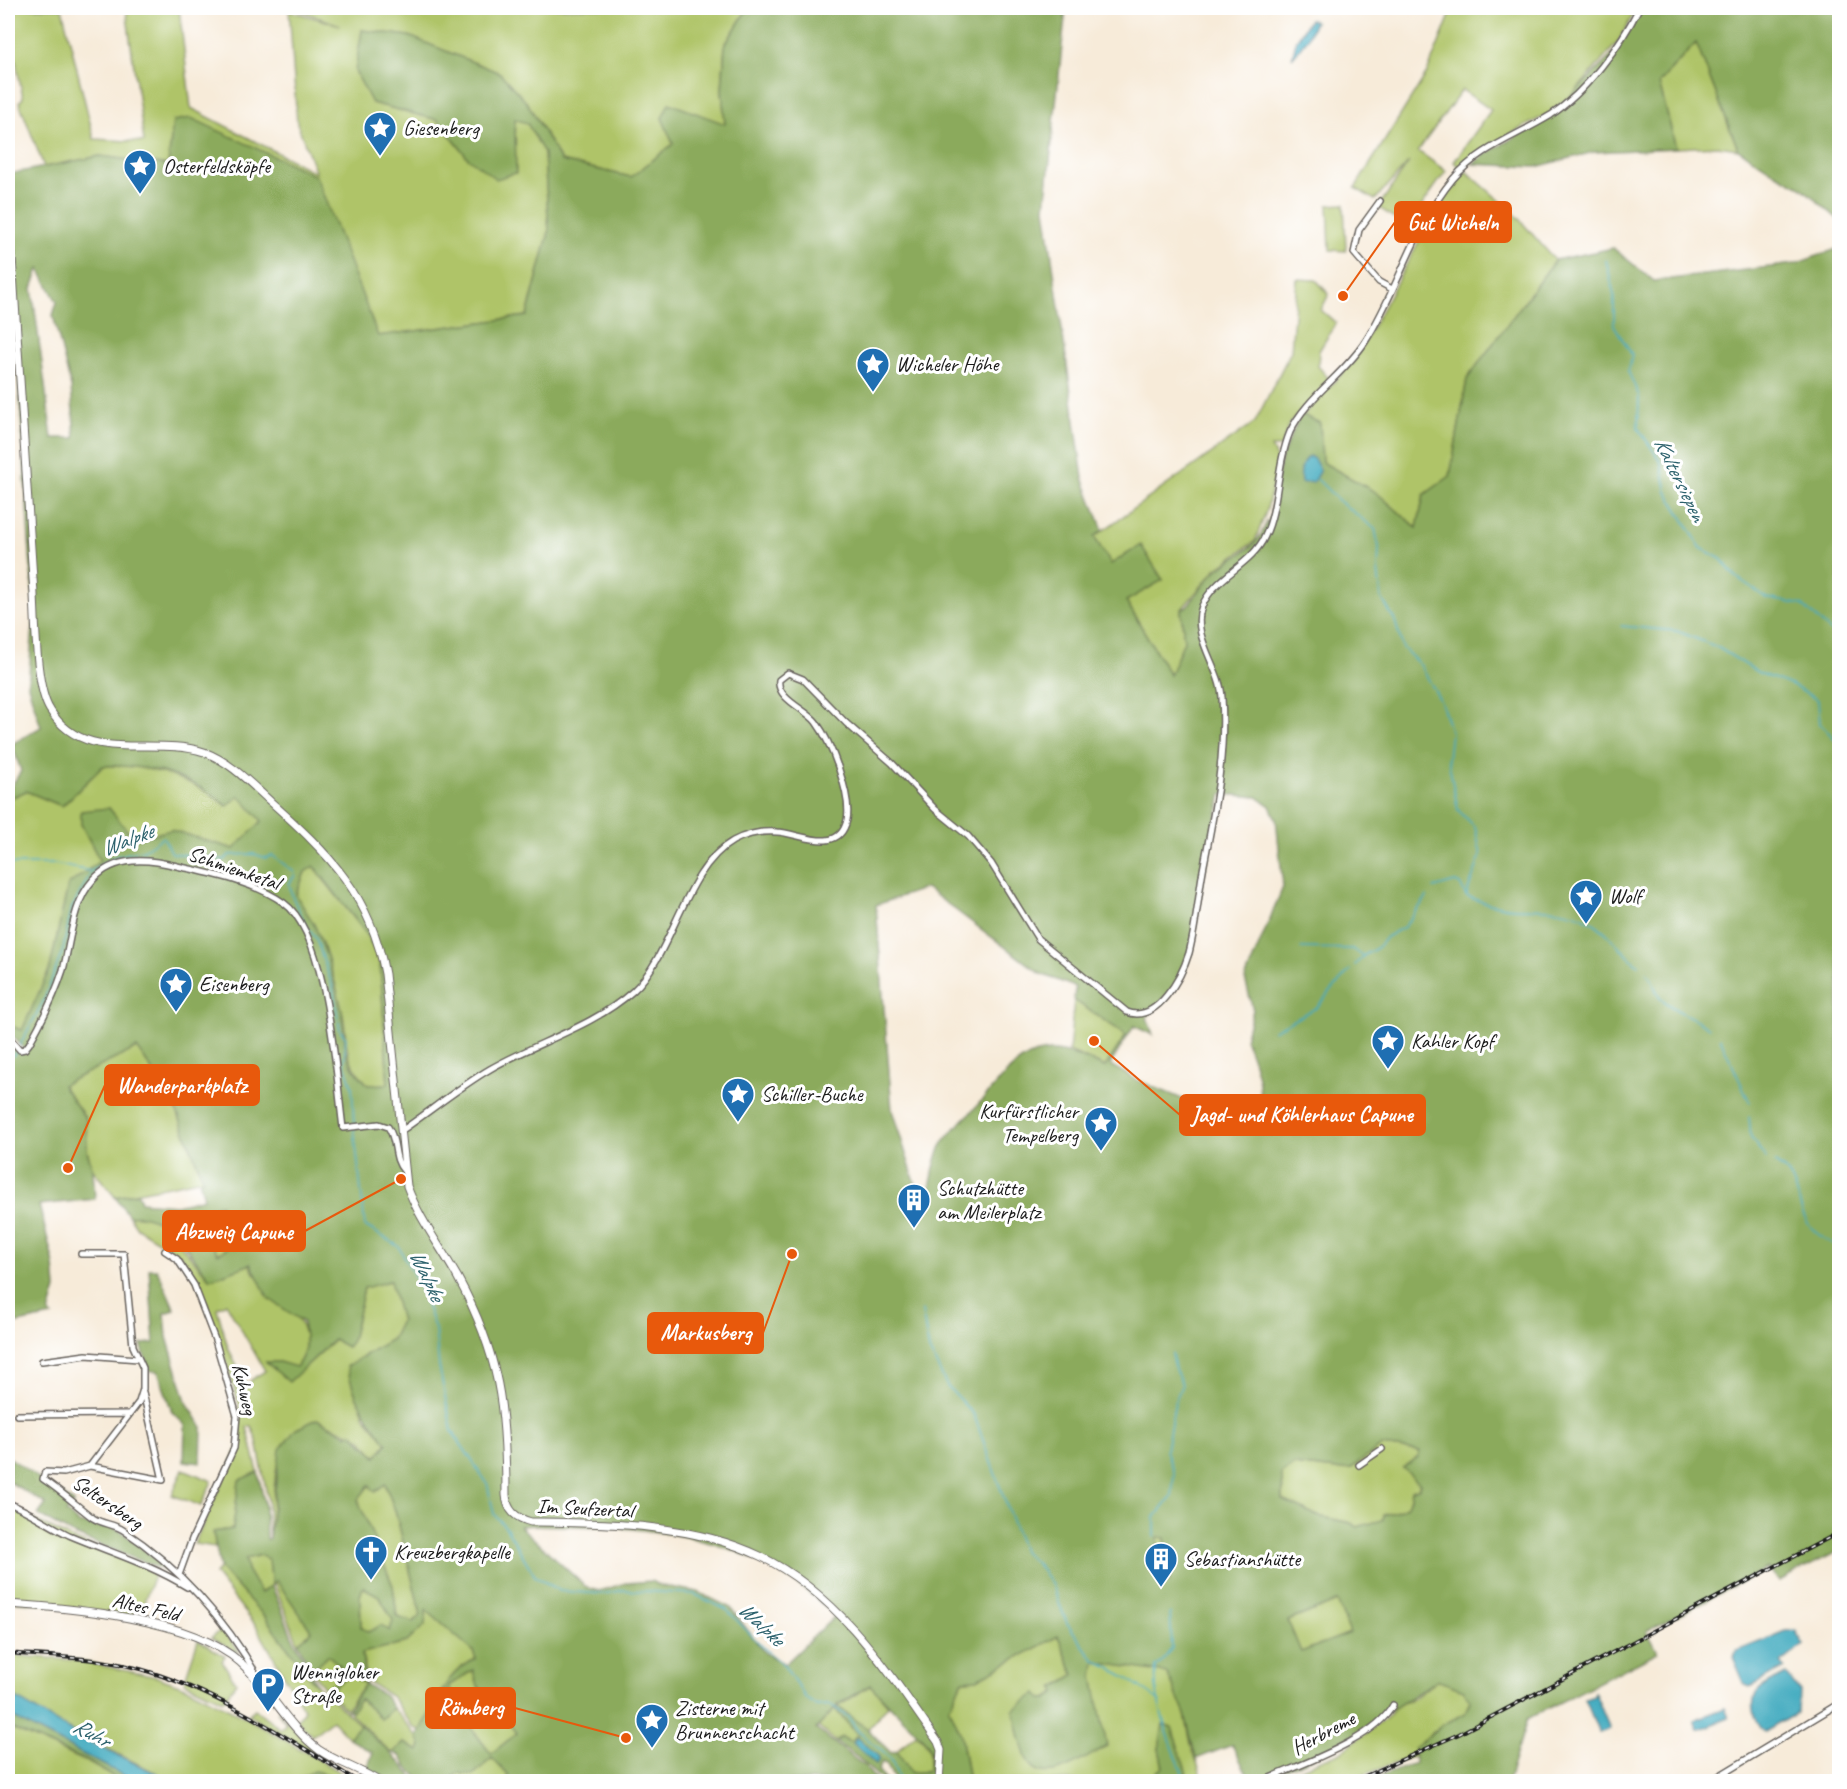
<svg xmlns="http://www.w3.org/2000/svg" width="1847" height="1789" font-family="Caveat,sans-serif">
<rect width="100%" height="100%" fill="#fff"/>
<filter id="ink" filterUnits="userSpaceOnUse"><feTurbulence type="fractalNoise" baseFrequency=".0167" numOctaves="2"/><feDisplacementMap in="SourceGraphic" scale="12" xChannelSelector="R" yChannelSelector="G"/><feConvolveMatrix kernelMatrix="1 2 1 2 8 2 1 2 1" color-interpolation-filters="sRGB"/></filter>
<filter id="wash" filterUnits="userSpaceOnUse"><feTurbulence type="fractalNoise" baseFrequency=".008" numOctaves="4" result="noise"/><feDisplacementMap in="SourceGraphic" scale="24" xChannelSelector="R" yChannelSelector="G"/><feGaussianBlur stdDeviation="1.35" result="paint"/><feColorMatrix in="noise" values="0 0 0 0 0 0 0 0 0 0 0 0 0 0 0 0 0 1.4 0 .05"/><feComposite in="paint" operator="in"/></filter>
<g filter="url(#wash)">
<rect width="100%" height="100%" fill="#f7ebd9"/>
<path fill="#afc468" stroke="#667042" stroke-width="1.5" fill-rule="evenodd" d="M8,8H62L94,139L144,142L126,8H179L191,108L316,173L297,123L289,8H292L293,12L340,25L293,8H748L725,45L722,90L725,124L663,118L673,144L631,177L561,161L528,104L409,36L362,30L372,103L438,120L468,158L515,119L527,123L544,153L549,232L527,316L378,336L173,121L168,165L100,156L44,167L19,102L23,98L8,22Z
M1453,8H1637L1618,42L1575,92L1548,114L1490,145L1460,168L1454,162L1491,110L1462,90L1418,151L1446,171L1407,227L1378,207L1409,162L1375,200L1355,188L1427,73Z
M1696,43L1738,149L1718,146L1676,148L1659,83Z
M1466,171L1513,212L1555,260L1467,379L1450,477L1424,495L1417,528L1377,493L1322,462L1320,424L1303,415L1353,362L1441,201Z
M1344,204L1346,251L1330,250L1328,205Z
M1297,279L1316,280L1329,294L1321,310L1336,323L1319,351L1318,366L1331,381L1289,424L1281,447H1271L1278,462L1267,509L1255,541L1216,569L1181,610L1184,641L1170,675L1126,601L1162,580L1111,564L1094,537L1255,422L1291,351Z
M131,765C167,773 198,782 227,806L239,795L263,821L234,849L171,830L134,839L109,808L81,824L100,861L68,886L50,968L22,1031L8,1025V799L26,791L62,806L103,766Z
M313,866L365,932L380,961L388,1084L368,1085C339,1052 350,1048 342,1010C338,992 333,974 327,956C319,933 304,917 296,895L305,872Z
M1074,1000L1126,1035L1106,1067L1069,1051Z
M137,1048L173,1101L203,1179L115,1197L93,1170L87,1151L86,1119L62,1085Z
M220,1204L245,1237L218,1254L194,1212Z
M142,1214L158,1219L210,1279L250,1264L254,1273C281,1301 325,1327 296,1368L279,1362L267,1363L289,1381L335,1340L347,1347L352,1340L364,1288L390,1280L401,1321L392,1339L347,1366L365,1417L387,1443L376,1457L361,1439L317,1419L296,1429L276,1470L269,1539L268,1501L257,1441L251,1426L247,1427L258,1472L239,1481L233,1529L214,1532L215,1547L194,1544L241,1441L239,1404L207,1303L191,1270L181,1255L137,1228L129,1216ZM226,1303L265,1371L251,1380L248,1387L228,1348L217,1308Z
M1382,1446L1420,1451L1419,1488L1411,1490C1409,1512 1403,1509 1384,1515V1520L1357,1527L1351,1523L1317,1516L1283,1500L1282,1474L1294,1465L1337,1470L1350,1469Z
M183,1469L212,1481L201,1506L172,1495Z
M370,1484H385L396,1513L421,1615L413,1623L397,1617L393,1586L357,1499Z
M12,1509L75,1540L156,1570L137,1621L47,1604L8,1601V1527Z
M1157,1537H1165L1170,1582L1158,1583Z
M261,1555L269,1559L272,1586L260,1593L247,1570L245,1559Z
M220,1568L265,1617L312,1680L360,1725L349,1738L332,1720L312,1736L297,1720L304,1710L256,1626L215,1574Z
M277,1579L312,1631L298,1643L274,1583Z
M363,1587L379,1596L393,1620L390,1631L368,1632L361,1627L360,1596Z
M1337,1601L1350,1633L1301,1653L1288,1621Z
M426,1609C441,1625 469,1637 476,1659C446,1671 435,1704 421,1731L413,1727L392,1697L367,1681L362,1653L407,1642Z
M222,1629L239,1651L238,1653L211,1638Z
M1058,1636L1074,1675L1054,1688L1056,1693L1046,1699L1014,1710L1106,1746L1093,1677L1094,1662L1168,1672L1185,1714L1192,1749L1204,1781H1185L1183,1775L1186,1774L1159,1749L1163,1767L1156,1771L1160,1781H969L961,1735L949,1707L963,1680L977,1679Z
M198,1640L225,1656L222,1661L236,1683L223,1700L184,1682Z
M8,1655L74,1660L157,1677L190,1689L245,1717L355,1781L314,1771L299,1779L184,1782L166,1778L8,1699Z
M328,1655L348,1672L325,1689L312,1671Z
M473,1670L478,1686L486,1695L463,1714L448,1686Z
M351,1674L365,1684L346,1709L328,1692Z
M1437,1680L1464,1690L1470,1701L1465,1713L1441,1726L1414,1748L1415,1756L1347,1781L1266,1782L1339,1753L1389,1716L1397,1705L1414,1698Z
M871,1685L888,1705L868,1729L838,1707Z
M360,1699L381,1719L393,1708L417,1736L421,1745L419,1751L404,1743L393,1753L387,1749L350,1713Z
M496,1705L517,1733L491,1754L469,1725Z
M255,1709L281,1729L286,1723L277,1711L317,1752L315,1754L248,1715Z
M835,1709L858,1735L850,1743L842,1737L836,1742L818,1727Z
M8,1727L87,1762L121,1781H8Z
M916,1734C931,1746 932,1753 928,1771L911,1773L897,1751Z
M492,1758L509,1776L506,1781L447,1782L458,1773L473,1775Z"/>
<path fill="#8baa5c" stroke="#54633c" stroke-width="1.5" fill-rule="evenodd" d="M748,8H1066L1045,208L1083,478L1103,530L1094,537L1111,564L1141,545L1163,580L1126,601L1170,675L1184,641L1181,610L1187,607C1197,595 1204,582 1216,571C1238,551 1258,552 1267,520L1268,527L1282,456L1301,414L1320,423L1322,462L1377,493L1417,528L1424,495L1450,476L1467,379L1555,260L1613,248L1654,281L1795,264L1839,248V1551L1779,1581L1768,1568L1647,1631L1658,1652L1527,1719L1508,1781H1369L1415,1763L1414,1748L1441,1726L1465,1713L1470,1701L1464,1690L1437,1680L1327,1752L1257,1781H1251L1232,1745L1196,1759L1185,1714L1167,1673L1095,1662L1093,1677L1107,1746C1089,1755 1047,1787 1030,1765C1022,1755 1017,1724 1014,1710L1037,1693L1042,1699H1047L1056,1693L1054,1688L1074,1675L1058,1636L977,1679L963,1680L949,1707L961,1735L969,1781H895L886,1764L882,1762L878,1770L886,1781H883L858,1758L836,1742L842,1737L850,1742L858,1735L835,1709L838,1707L868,1729L891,1753L897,1751L911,1773L928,1771L932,1756L927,1743L870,1685L838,1705L816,1729L864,1766L877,1781H506L509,1776L492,1758L473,1775L458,1773L447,1781H421L406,1766L400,1755L393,1753L404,1743L419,1751L421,1745L417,1736C436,1708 443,1672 476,1659L473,1651L426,1610L425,1625L407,1642L362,1653L365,1684L385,1696L393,1708L381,1719L360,1699L352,1710L347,1711L365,1684L350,1674L327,1692L325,1689L347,1672L328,1655L314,1669H311L298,1643L312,1631L276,1580L272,1586L292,1636L317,1685L312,1680L265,1617L220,1568L213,1532L233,1529L239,1480L258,1472L265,1506L266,1539H269L280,1449L296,1429L317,1419L347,1435L352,1433L376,1457L387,1444C366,1415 355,1403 347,1366L392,1339L401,1321L390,1281L364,1288L352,1341L347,1347L334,1340L289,1382L266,1362H279L296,1367C308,1351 306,1341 303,1322L268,1298L251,1264L210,1279C190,1253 166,1211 129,1216L115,1197L138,1193L141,1202L176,1205L204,1198L199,1180L203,1179L173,1101L137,1048L62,1085L86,1119L87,1151L93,1170L95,1199L39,1205L54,1264L56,1289L49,1313L52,1316L8,1325V1040L17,1052L25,1049L8,1032V1025L22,1030L50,968L68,885L100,861L81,824V811L109,808L134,839L171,830L234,849L262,821L239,796L227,806C191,776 149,764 103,766L62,806L26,791L8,799V792L21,771L12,744L41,727L28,686L34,614L12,281L8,278L9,174L100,156L168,165L173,121L191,118L316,176L378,336L527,316L549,232L544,153L527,123L515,119L516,173L496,179L468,158L438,120L372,103L355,71L362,30L409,36L500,73L528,104L561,161L631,177L673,144L662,118L669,103L725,124L722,90L725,45ZM39,269L57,302L53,315L71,387L75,438H52L32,288ZM1222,794L1257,797L1270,806L1276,819L1283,887L1245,979L1253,1010L1245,1039C1258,1069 1266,1097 1254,1129L1137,1080L1110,1065L1134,1026L1153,1035L1147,1017L1178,983L1191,956L1205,868ZM314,866L365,932L380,961L388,1084L368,1085L354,1069L346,1052L342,1011L327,956L315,926L296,895L305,872ZM926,888L1041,974L1075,987L1074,1000L1126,1035L1105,1067C1033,1033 1022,1056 974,1109C963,1121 945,1135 939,1151C932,1167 933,1184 926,1200L921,1201L892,1110L876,905ZM220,1204L244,1237L218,1254L194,1212ZM1382,1446L1420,1451L1418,1457L1403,1468L1420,1484L1419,1488L1411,1490C1409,1512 1403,1509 1384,1515L1383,1520L1357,1527L1351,1523L1317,1516L1283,1500L1282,1474L1294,1465L1337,1470L1350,1469ZM385,1484L396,1513L421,1615L413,1622L397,1617L393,1586L358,1500L369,1485L375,1492ZM520,1526C536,1524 553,1526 570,1526C670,1527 762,1542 835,1616L785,1664L765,1653L731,1608L698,1592L659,1585L652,1581L626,1583L599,1591L586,1587ZM1158,1537L1165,1538L1170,1582H1158ZM261,1555L269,1560L272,1585L261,1593L247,1570L245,1559ZM363,1587L379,1596L393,1620L390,1631L381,1625L368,1632L361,1627L360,1596ZM1337,1601L1350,1633L1301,1652L1288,1621ZM473,1670L478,1686L486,1695L463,1714L448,1686ZM446,1690L456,1710L443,1721L435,1709ZM496,1705L517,1733L491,1754L469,1725Z
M1642,8H1839V220L1801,187L1778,175L1738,149L1696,43L1659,83L1676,148L1594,152L1536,167L1472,164L1489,152L1553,115L1614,53Z
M149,1269H157L175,1310L165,1313L167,1337L186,1401L202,1427L201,1463L184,1461L185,1425L172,1412L158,1371H149L141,1344L154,1343Z
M10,1458L74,1503L66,1512L78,1523L105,1528L108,1525L122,1532L166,1568L165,1570L72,1534L38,1515L46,1504L8,1481Z
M8,1715L123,1775L141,1781H121L87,1761L8,1727Z
M1163,1724L1172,1727L1187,1774L1160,1781L1156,1771L1163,1767L1159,1749Z
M360,1725L398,1760L416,1781H390L367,1768L373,1753L349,1738Z
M314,1771L348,1781L299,1779Z"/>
<path fill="#3ea9be" stroke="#2d626d" stroke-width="1.5" d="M1310,19L1315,22L1307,40L1292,58L1296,41Z
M1309,456L1314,459L1320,470L1313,482L1301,483C1300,473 1301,461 1309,456Z
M1795,1630L1804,1645L1781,1663L1785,1668L1750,1687L1745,1685L1733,1657L1737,1651L1786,1631Z
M1786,1674L1799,1691L1798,1712L1765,1732C1758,1726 1755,1719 1754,1710C1750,1687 1769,1684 1786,1674Z
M1594,1691L1610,1729L1599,1733L1585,1699L1594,1696Z
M11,1695L91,1743L166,1778L184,1781H141L123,1775L8,1715V1699Z
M1725,1708L1729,1718L1698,1730L1694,1720Z
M857,1738L878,1756L879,1759L876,1764L853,1743Z"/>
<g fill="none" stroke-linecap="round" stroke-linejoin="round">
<path stroke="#3ea9be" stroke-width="1.5" d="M1606,260L1614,295V325L1632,355L1628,371L1639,396L1638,428L1661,462L1667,492L1701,548L1721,559L1735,576L1766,598L1802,605L1840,640
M1317,479L1338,500L1375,529L1379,547L1378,570L1381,597L1395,621L1403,648L1421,666L1441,702L1451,732L1448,759L1458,810L1475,827L1481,855L1466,896C1481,902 1499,907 1515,908C1538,909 1566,907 1587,919C1608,930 1620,950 1638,965
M1621,626L1677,631L1717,647L1759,673L1791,685L1818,700L1820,724L1840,744
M8,864H55L90,871
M1434,888L1455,882L1460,884L1466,896
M1301,948L1353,949L1363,956
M1355,965L1363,956L1377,948L1386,937L1404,927L1427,897
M1646,972C1654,980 1654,989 1660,997C1673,1012 1694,1016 1709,1028
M1273,1031L1316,1008L1350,970
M1720,1038L1750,1103
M19,1047L44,1000L63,950L72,908L92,871L117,856L144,850L163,837L172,853L225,860L229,855L254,854L266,858L272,855L294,872L295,875L289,884L293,898L307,928L316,938L332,985L340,1030L346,1038L344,1063L352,1086L354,1124
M8,1056L14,1055L16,1051
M1749,1116L1751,1138L1766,1158
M354,1128L365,1226L398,1246L418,1282L435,1329L439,1366L452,1431L487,1483L494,1514L507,1529L535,1576L560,1591L604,1594L624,1590L694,1594L727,1610L767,1651L783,1664L805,1697L816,1706L831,1705L848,1717L858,1731L891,1759L900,1782
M1775,1163C1801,1178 1794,1198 1806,1220C1813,1233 1827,1241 1840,1248
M922,1311L929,1350L947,1386L974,1415L1023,1551L1038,1565L1051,1583L1067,1623L1093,1659L1124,1676L1160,1701
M1155,1537V1517L1172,1496L1174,1474L1166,1450L1175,1402L1182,1384L1175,1370L1172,1353
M1162,1662L1172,1648L1170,1613
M1161,1663L1156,1667C1152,1701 1174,1750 1186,1782"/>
</g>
</g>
<g filter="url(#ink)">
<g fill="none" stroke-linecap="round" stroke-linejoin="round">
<g stroke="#69645e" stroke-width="8">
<path id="minor" d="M1380,201L1359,230L1354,253L1379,282L1392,289
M8,1036L20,1050L25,1049L29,1044C42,1021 55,995 63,970C71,941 72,903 93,880C115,855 149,859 177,866C212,874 255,882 284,903C328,934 336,1076 343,1128L379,1124L388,1127C398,1141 392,1158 404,1171
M401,1131C430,1111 461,1086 490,1069C537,1042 593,1027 633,991C672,956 685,868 733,841C746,834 762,831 777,832C800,833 839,856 847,820C852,796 831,742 816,722C806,709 776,699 779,680L788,673L803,679L846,723L892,763L935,809L968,836L991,863L1038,939L1127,1012C1157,1024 1182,976 1189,953C1196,926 1198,898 1203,870C1214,812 1226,757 1222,698C1221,668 1190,636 1202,606C1215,576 1252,565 1265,536C1279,507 1276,466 1290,432C1306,397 1344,375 1365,342C1398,291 1413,227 1453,179C1479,148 1517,136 1551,115C1586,92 1621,45 1639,8
M165,1251L177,1259L194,1285L215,1340L237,1416L234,1448L192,1539L179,1575
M81,1254H124L133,1346L143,1368V1389L139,1402L90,1466L64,1473L45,1472L43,1479C61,1491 76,1505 93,1518C102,1524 114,1524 123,1530C177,1565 226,1620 258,1677
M42,1361L86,1355L138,1359
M17,1415L128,1414
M1359,1465L1382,1449
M90,1466L163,1480L143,1392
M8,1503C30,1511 48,1525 69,1535C109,1552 150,1564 187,1587
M1261,1782C1297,1765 1374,1741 1393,1705
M1709,1782L1840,1703"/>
</g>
<g stroke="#69645e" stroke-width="9">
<path id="major" d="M8,195C16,323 24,451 33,579C36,611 34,685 50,710C84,766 154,735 204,752C231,762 251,784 271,802C329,854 371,895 385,974L407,1186C419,1219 441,1247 458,1278C500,1356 506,1408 506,1495C507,1511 516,1518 531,1522C604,1523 692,1523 760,1556C839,1594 889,1672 938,1742L941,1750L939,1782
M8,1604C72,1608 190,1618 240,1662C269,1688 288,1727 319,1750C338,1763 361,1769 380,1782"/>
</g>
<use href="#minor" stroke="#fff" stroke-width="5"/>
<use href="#major" stroke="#fff" stroke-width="7"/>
<g stroke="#1c1c1c" stroke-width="4">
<path id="rail" d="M8,1653C51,1657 97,1657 140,1669C218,1691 290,1740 359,1782
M1352,1782L1459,1734L1840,1532"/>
</g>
<use href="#rail" stroke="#fff" stroke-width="1.5" stroke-dasharray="4.5" stroke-linecap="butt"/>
</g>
</g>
<defs>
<g id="sight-pin" transform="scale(1.725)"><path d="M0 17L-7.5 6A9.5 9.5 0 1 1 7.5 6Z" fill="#1f6fb2" stroke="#fff"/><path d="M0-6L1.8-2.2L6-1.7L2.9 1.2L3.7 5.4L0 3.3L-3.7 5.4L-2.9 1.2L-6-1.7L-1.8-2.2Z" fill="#fff"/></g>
<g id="building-pin" transform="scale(1.725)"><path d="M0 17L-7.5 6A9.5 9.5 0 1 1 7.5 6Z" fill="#1f6fb2" stroke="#fff"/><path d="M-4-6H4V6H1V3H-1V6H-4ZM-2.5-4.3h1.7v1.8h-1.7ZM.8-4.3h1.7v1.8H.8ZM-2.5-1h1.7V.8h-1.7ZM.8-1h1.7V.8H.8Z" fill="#fff"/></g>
<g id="church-pin" transform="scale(1.725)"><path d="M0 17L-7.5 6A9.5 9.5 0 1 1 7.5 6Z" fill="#1f6fb2" stroke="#fff"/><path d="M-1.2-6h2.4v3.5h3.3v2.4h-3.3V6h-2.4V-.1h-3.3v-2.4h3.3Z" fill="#fff"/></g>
<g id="parking-pin" transform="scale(1.725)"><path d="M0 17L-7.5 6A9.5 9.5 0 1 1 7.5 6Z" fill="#1f6fb2" stroke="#fff"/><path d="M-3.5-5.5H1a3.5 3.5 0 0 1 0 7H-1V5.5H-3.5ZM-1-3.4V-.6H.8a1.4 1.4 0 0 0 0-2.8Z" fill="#fff"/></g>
</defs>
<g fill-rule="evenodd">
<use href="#sight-pin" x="380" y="128"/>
<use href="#sight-pin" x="140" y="166"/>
<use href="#sight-pin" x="873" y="364"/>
<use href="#sight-pin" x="1586" y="896"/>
<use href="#sight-pin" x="176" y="984"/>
<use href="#sight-pin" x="1388" y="1041"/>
<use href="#sight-pin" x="738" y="1094"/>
<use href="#sight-pin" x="1101" y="1123"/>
<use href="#building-pin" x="914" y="1200"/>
<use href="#church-pin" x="371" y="1552"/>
<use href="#building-pin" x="1161" y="1559"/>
<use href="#parking-pin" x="268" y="1684"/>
<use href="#sight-pin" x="652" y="1720"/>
</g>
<g text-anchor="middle" stroke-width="6" stroke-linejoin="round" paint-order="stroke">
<g font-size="21" fill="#1c1c1c" stroke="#fff" text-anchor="start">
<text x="403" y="135">Giesenberg</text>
<text x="163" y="173">Osterfeldsköpfe</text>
<text x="896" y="371">Wicheler Höhe</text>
<text x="1609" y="903">Wolf</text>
<text x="199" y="991">Eisenberg</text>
<text x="1411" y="1048">Kahler Kopf</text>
<text x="761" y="1101">Schiller-Buche</text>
<text x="1078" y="1118" text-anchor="end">Kurfürstlicher<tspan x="1078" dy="24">Tempelberg</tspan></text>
<text x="937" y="1195">Schutzhütte<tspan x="937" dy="24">am Meilerplatz</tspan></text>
<text x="394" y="1559">Kreuzbergkapelle</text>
<text x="1184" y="1566">Sebastianshütte</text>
<text x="291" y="1679">Wennigloher<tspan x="291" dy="24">Straße</tspan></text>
<text x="675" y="1715">Zisterne mit<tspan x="675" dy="24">Brunnenschacht</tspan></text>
</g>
<g font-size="21" fill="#1c1c1c" stroke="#fff">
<text transform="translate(234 868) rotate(19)" y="7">Schmiemketal</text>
<text transform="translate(245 1389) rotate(77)" y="7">Kuhweg</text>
<text transform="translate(108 1502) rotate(34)" y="7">Seltersberg</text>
<text transform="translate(585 1508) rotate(3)" y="7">Im Seufzertal</text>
<text transform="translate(146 1607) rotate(13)" y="7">Altes Feld</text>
<text transform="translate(1323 1733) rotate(-28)" y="7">Herbreme</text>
</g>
<g font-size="22" font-style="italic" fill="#2d626d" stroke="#fff">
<text transform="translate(1681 479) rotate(64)" y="8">Kaltersiepen</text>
<text transform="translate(127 839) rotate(-21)" y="8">Walpke</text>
<text transform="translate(428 1275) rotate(65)" y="8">Walpke</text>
<text transform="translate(762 1623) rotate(43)" y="8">Walpke</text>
<text transform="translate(92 1732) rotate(28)" y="8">Ruhr</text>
</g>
</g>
<path fill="none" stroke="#e8590c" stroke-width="2" d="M1343 296L1395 222M68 1168L105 1085M1094 1041L1180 1115M401 1179L305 1231M792 1254L763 1333M626 1738L515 1708"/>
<g fill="#e8590c" stroke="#fff" stroke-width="2">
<circle cx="1343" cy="296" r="6"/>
<circle cx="68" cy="1168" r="6"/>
<circle cx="1094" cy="1041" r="6"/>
<circle cx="401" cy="1179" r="6"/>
<circle cx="792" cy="1254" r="6"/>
<circle cx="626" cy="1738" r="6"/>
</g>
<g fill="#e8590c" stroke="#e8590c" stroke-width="2">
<rect x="1395" y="202" width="116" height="40" rx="6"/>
<rect x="105" y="1065" width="154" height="40" rx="6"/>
<rect x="1180" y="1095" width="245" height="40" rx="6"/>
<rect x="163" y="1211" width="142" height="40" rx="6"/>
<rect x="648" y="1313" width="115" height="40" rx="6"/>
<rect x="426" y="1688" width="89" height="40" rx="6"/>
</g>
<g font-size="22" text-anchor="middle" font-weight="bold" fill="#fff">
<text x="1453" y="230">Gut Wicheln</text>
<text x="182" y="1093">Wanderparkplatz</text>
<text x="1302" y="1122">Jagd- und Köhlerhaus Capune</text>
<text x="234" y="1239">Abzweig Capune</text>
<text x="706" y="1340">Markusberg</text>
<text x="471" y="1715">Römberg</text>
</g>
<rect width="1847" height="1789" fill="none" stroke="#fff" stroke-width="30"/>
</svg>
